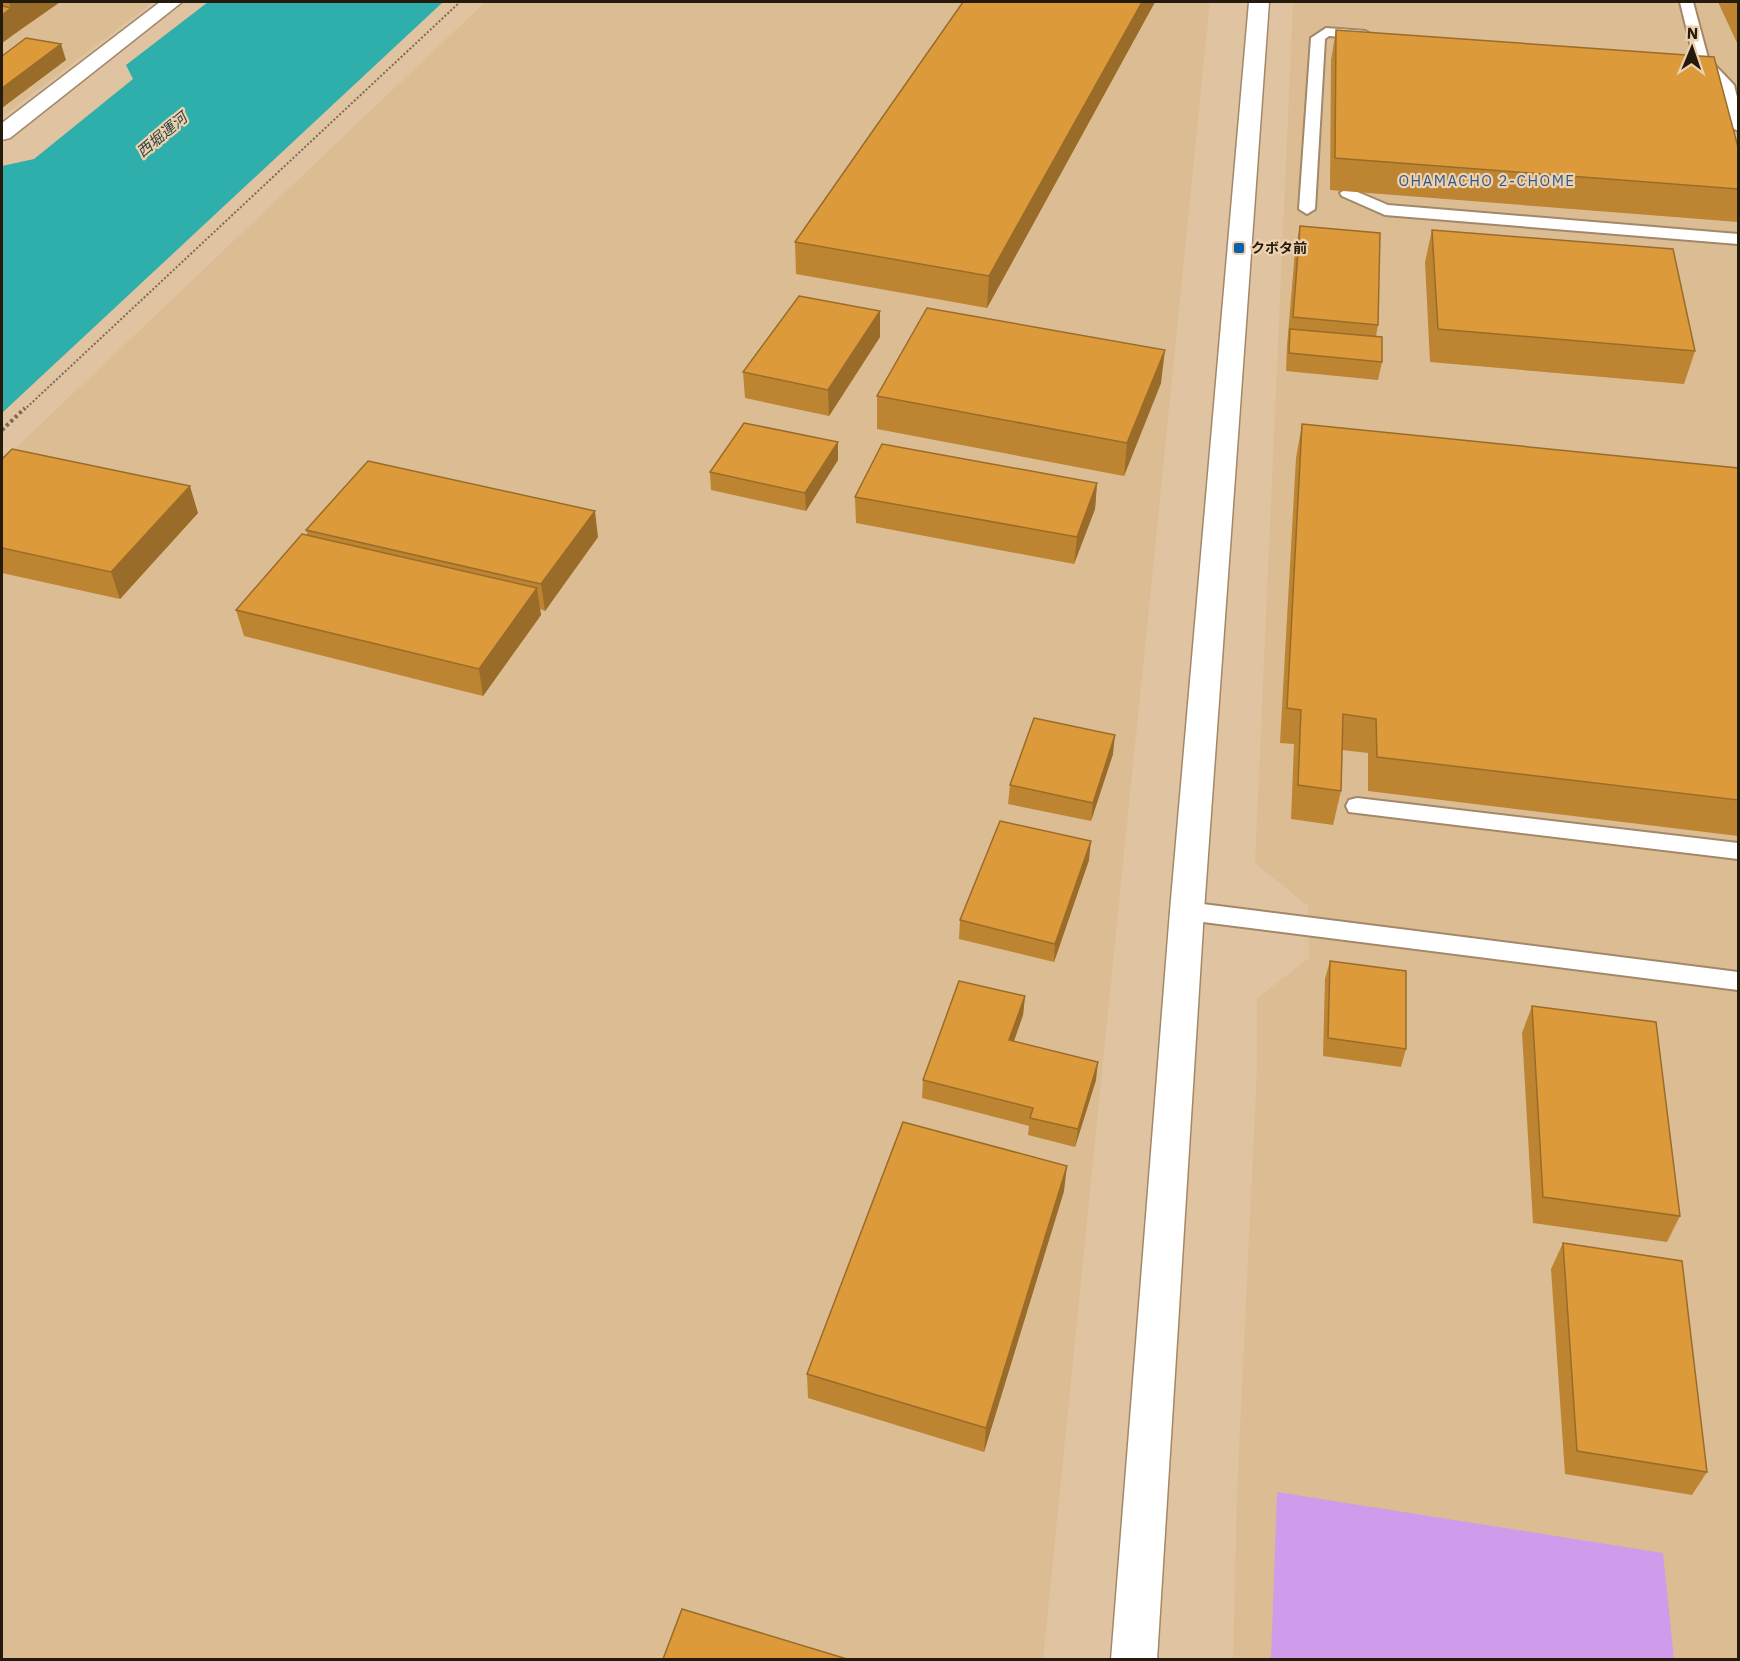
<svg xmlns="http://www.w3.org/2000/svg" width="1740" height="1661" font-family="'IBM Plex Sans','Noto Sans JP',sans-serif">
<rect width="100%" height="100%" fill="#e0c4a2"/>
<path fill="#dcbc93" d="M2,2H153L2,117Z
M485,2H1210L1043,1659L2,1660V461Z
M1293,2H1738V1659L1233,1660L1237,1491L1257,1066V998L1309,958L1308,906L1255,863Z"/>
<path fill="#ce9ceb" d="M1277,1492L1663,1553L1674,1659H1271Z"/>
<path fill="#2fafac" d="M208,2H443L2,413V166L34,159L133,79L126,65Z"/>
<g fill="none" stroke-linecap="round" stroke-linejoin="round">
<g stroke="#a28868" stroke-width="4">
<path id="service" d="M1680,2H1693L1708,58L1734,85L1738,101V131L1731,127L1720,86L1694,59Z
M1326,28L1365,31L1372,35L1365,39L1329,36L1325,39L1315,209L1307,214L1299,209L1311,38Z
M1348,188L1388,205L1738,234V244L1385,215L1342,196L1340,193Z
M1357,798L1738,843V859L1349,812L1346,806L1349,800Z
M1187,902L1738,972V990L1187,920L1179,917L1175,911L1179,905Z"/>
</g>
<g stroke="#a28868" stroke-width="3">
<path id="minor" d="M160,2H182L10,138L2,140V123Z"/>
</g>
<g stroke="#a28868" stroke-width="3">
<path id="tertiary" d="M1249,2H1269L1204,911L1157,1660H1111L1170,911Z"/>
</g>
<path stroke="#7c6952" stroke-width="2" stroke-dasharray="2 2" stroke-linecap="butt" d="M24,410L460,2"/>
<path stroke="#7c6952" stroke-width="4" stroke-dasharray="3 3" stroke-linecap="butt" d="M2,430L25,408"/>
<use href="#service" fill="#fff" fill-rule="evenodd"/>
<use href="#minor" fill="#fff" fill-rule="evenodd"/>
<use href="#tertiary" fill="#fff" fill-rule="evenodd"/>
</g>
<path fill="#bd8432" d="M2,2H60L2,43Z
M963,2H1155L987,308L796,274L795,242Z
M1718,2H1738V45Z
M1336,30L1738,147V222L1330,190L1331,60Z
M1300,226L1378,325L1376,336L1382,362L1378,380L1286,371L1287,346L1295,251Z
M1432,230L1695,351L1684,384L1430,362L1425,262Z
M880,311V337L829,416L745,398L743,372Z
M1161,383L1124,476L877,429V396Z
M1302,424L1738,468V836L1368,791V753L1342,750L1341,791L1333,825L1291,819L1294,744L1280,743L1296,458Z
M838,442V460L806,511L711,490L710,472Z
M2,459L198,513L120,599L2,573Z
M1097,483L1095,509L1074,564L856,523L855,497Z
M306,530L598,537L545,611L540,609L541,615L483,696L244,636L236,610L308,536Z
M1113,754L1091,821L1008,804L1010,785Z
M1089,860L1054,962L959,939L960,920Z
M1330,961L1406,1049L1401,1067L1323,1056L1325,979Z
M1025,996L1023,1015L1014,1041L1096,1080L1075,1147L1028,1135L1029,1126L922,1098L923,1080Z
M1532,1006L1680,1216L1667,1242L1533,1223L1522,1033Z
M1064,1191L984,1452L808,1398L807,1374Z
M1563,1243L1707,1472L1692,1495L1565,1474L1551,1269Z"/>
<path fill="#9a6c29" d="M9,2H60L18,31Z
M1142,2H1155L987,308L989,276Z
M11,8L18,31L2,43V15Z
M61,44L66,60L2,108V88Z
M880,311V337L829,416L828,390Z
M1165,350L1161,383L1124,476L1127,443Z
M838,442V460L806,511L805,493Z
M1097,483L1095,509L1074,564L1077,537Z
M190,486L198,513L120,599L111,572Z
M595,511L598,537L545,611L541,584Z
M537,588L541,615L483,696L479,669Z
M1115,735L1113,754L1091,821L1093,803Z
M1091,841L1089,860L1054,962L1055,944Z
M1025,996L1023,1015L1008,1058L1009,1040Z
M1098,1062L1096,1080L1075,1147L1078,1129Z
M1067,1166L1064,1191L984,1452L986,1428Z"/>
<path fill="#dc9a3a" stroke="#9a6c29" stroke-width="1.5" d="M963,2H1142L989,276L795,242Z
M2,6L11,8L2,15Z
M1336,30L1714,57L1738,147V189L1335,158Z
M26,38L61,44L2,88V56Z
M1300,226L1380,233L1378,325L1293,317Z
M1432,230L1673,249L1695,351L1438,329Z
M799,296L880,311L828,390L743,372Z
M927,308L1165,350L1127,443L877,396Z
M1290,329L1382,337V362L1289,353Z
M744,423L838,442L805,493L710,472Z
M1302,424L1738,468V800L1377,757L1376,719L1343,714L1341,791L1298,785L1301,710L1287,708Z
M882,444L1097,483L1077,537L855,497Z
M12,449L190,486L111,572L2,548V459Z
M368,461L595,511L541,584L306,530Z
M302,534L537,588L479,669L236,610Z
M1034,718L1115,735L1093,803L1010,785Z
M1000,821L1091,841L1055,944L960,920Z
M1330,961L1406,971V1049L1328,1038Z
M959,981L1025,996L1009,1040L1098,1062L1078,1129L1030,1118L1033,1108L923,1080Z
M1532,1006L1656,1022L1680,1216L1543,1197Z
M903,1122L1067,1166L986,1428L807,1374Z
M1563,1243L1682,1261L1707,1472L1577,1451Z
M682,1609L847,1659H663Z"/>
<rect fill="#0960ae" stroke="#edd1af" stroke-width="2" x="1233" y="242" width="12" height="12" rx="3"/>
<g text-anchor="middle" stroke-width="4.5" stroke-linejoin="round" paint-order="stroke">
<g font-size="14" font-weight="bold" fill="#241a0d" stroke="#edd1af" text-anchor="start">
<text x="1251" y="253">クボタ前</text>
</g>
<g font-size="15" font-style="italic" fill="#294443" stroke="#edd1af">
<text transform="translate(162 135) rotate(-40)" y="5">西堀運河</text>
</g>
<g font-size="15" letter-spacing="1.5" fill="#2a5a8e" stroke="#edd1af">
<text x="1487" y="186">OHAMACHO 2-CHOME</text>
</g>
</g>
<rect width="1740" height="1661" fill="none" stroke="#241a0d" stroke-width="6"/>
<g transform="translate(1692 48) rotate(2)" stroke="#edd1af" stroke-width="4.5" paint-order="stroke">
<path d="M0-4.5L10 22L0 15L-10 22Z" fill="#241a0d"/>
<text y="-9" font-size="16" font-weight="bold" text-anchor="middle" fill="#241a0d">N</text>
</g>
</svg>
